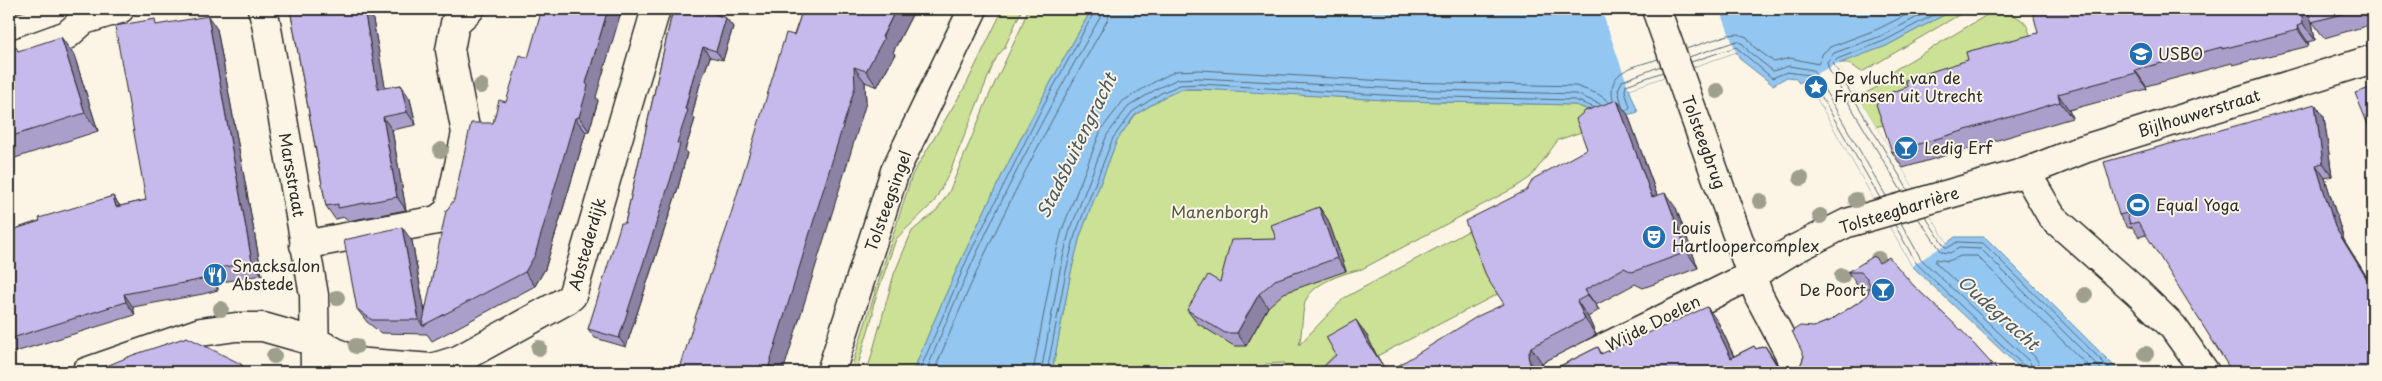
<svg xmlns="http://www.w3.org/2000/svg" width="2382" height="381" font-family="'Playpen Sans',sans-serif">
<rect width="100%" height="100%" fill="#fcf5e5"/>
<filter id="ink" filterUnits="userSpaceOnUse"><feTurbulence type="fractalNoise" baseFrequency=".02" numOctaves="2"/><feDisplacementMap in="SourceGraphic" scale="10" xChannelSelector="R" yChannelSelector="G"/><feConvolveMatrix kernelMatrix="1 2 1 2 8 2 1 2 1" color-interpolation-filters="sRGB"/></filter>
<g filter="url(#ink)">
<path fill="#cbe196" stroke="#7b8660" d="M1003,9H1022L1004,49L998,55L993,65L949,174L934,202L896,239L873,306V314L856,372H850L912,175L966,85Z
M1028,9H1092C1025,125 963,247 913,372H867L894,274L912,231L937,210L949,192L991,91L1020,30Z
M1955,9H1969L1862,72L1847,63H1838L1886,46Z
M2001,10C2029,21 2028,23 2033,52L1883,125L1871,128L1857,98L1884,83L1881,78L1985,16Z
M1182,89L1230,90L1401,101L1576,105L1591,111L1602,125L1558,140L1531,177L1516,187L1362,269C1344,273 1316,282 1307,298C1301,308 1303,333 1299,345L1344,298L1472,229L1498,294L1377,356L1367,335L1337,352L1322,368L1325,372H1278L1284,363L1266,364L1260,372H1052L1071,272L1080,236L1117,140L1135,115L1164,97Z"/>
<path fill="#93c6f0" stroke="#6988a1" d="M1092,9H1955L1886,46L1838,64L1947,243L1955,237H1985L2120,372H2024L1912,266L1806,79L1799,83L1795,78L1787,77L1773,85L1741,60L1736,52L1629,89L1638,112C1618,119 1595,112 1575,105L1401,101L1200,89H1182L1164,97L1135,115L1117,140L1080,236L1071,272L1052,372H913C963,247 1025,125 1092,9Z"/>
<path fill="#fcf5e5" d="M1601,9H1720L1736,52L1629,89Z
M1838,63L1947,243L1912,266L1806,79Z"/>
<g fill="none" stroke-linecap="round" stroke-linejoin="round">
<path stroke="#55697a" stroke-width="1" d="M1686,49L1728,35L1738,34L1747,37L1754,47L1774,62L1790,58L1818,64L1823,53L1830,47L1878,29L1918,9
M1689,57L1737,41L1743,44L1749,52L1773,71L1789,66L1813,70L1886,196
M1691,62L1736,47L1772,78L1787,72L1809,75L1880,198
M1613,100C1606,69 1635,67 1658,59
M1622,105L1618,90L1622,81L1661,66
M1626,111L1630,107L1625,91L1626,85L1663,72
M1908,190L1833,63L1837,59L1884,41L1945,9
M1902,192L1829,70L1827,62L1834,53L1881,36L1933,9
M1925,216L1945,247H1949L1957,242L1983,243L2113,372
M1918,218L1942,252L1950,253L1959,248L1981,249L2104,372
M1901,223L1921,259L2030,362L2033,372
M1895,225L1916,263L2025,367L2027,372
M919,372L969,255L1043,106L1096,9
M926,372C974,249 1035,130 1101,16L1103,9
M934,372C982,250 1043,133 1108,19L1110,9
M1033,372L1052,269L1062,230L1101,130L1123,101L1154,82L1176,71L1200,70L1402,82L1576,86L1598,94L1608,101
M1041,372L1060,270L1069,233L1107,135L1128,107L1158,88L1178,79L1200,78L1401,89L1576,94L1600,104
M1047,372L1066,271L1075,235L1113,138L1132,112L1161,93L1180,85L1200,84L1401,96L1575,100L1593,107
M2040,372L2039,364L2035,357L1936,263V259L1948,261L1961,256H1977L2094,372"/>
<g stroke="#2b2b2b" stroke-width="31">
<path id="minor" d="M262,9L266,23L314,295L315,372
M1656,9L1759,296L1799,372
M9,56L67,35L84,20L120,9
M2026,172L2052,217L2137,292L2173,327L2205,372
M304,245L437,220L449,211L466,133L450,50L455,23L470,9
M86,372L201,332L236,327H263L316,342L355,362L432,368L458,360L567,300L572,296L656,9
M831,372L895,171L973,9
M1555,372L1752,275L1793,250L1847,223L2026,172L2084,149L2373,59"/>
</g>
<use href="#minor" stroke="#fcf5e5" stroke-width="28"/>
</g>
<g fill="#9f9f8e">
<circle cx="481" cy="86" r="8"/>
<circle cx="1717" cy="91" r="8"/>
<circle cx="441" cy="150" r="8"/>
<circle cx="1801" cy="178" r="8"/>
<circle cx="1856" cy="200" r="8"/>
<circle cx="1760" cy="201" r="8"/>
<circle cx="1820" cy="216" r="8"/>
<circle cx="1878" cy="259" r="8"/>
<circle cx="1842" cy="276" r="8"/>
<circle cx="2085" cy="295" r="8"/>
<circle cx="337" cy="298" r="8"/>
<circle cx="221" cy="309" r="8"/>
<circle cx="356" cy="346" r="8"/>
<circle cx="539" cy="348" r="8"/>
<circle cx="2146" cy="354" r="8"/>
<circle cx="274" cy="356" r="8"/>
</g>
<path fill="#aa9fca" stroke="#2b2b2b" d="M9,9H31L9,16Z
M290,9H371L385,88L401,85L410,99L416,125L392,130L406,210L348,221L345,217L335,219L326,206Z
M673,9L726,18L733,27L723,60L710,57L699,87L692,116L695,119L685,150L687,153L678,188L626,347L595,338L588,329L625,223Z
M803,9H915L893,52L895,54L877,87L865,82L866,103L794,35Z
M2048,9H2373V24L2324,38L2312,21L2315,40L2308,42L2309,46L2233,65L2232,63L2146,86L2147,89L2069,110L2072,118L1903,168L1892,152L1907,87L1968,60L2038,33Z
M159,25L217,29L262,275L217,283L218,290L203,294L133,307L135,315L9,354V231L113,196L120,206L146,200Z
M9,49L19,51L74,55L98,131L9,160Z
M596,97L598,101L589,131L586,132L545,269L535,286L432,341L427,334L381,333L367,322L357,309L412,241L425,312L454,200L493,123L506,102Z
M2315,104L2324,117L2332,176L2325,178L2344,240L2373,287V372L2146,235L2139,237L2132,227L2128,228L2119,215Z
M1628,115L1657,195L1676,208L1698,268L1643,288L1635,284L1596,305L1599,310L1588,317L1596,335L1542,363L1540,371L1543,372L1550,371L1598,347L1602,354L1718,322L1734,356L1754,346L1756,349L1765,346L1781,370L1787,372L1795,370L1801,364L1814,327L1831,320L1863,299L1868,293L1869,288H1859L1848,272L1879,263L1913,285L1999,372H1388L1504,304L1527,190L1587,149Z
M1319,207L1328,220L1346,271L1284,293L1268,307L1246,346H1234L1197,323L1187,310L1220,282L1276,239Z"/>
<path fill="#8b82a4" stroke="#2b2b2b" d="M364,9H371L388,102L378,89Z
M608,9H622L596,97L598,101L589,131L579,117L586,83Z
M716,9H726L720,23L714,14Z
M896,9H915L893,52L895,54L877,87L866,71Z
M2301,9H2307L2311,16L2315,40L2303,24Z
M208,16L217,29L262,275L252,262Z
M726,18L733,27L723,60L716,51Z
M2297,26L2308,42L2309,46L2298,30Z
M61,37L74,55L98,131L85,113Z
M703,47L710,57L699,87L692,116L695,119L685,150L687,153L678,188L626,347L619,338L677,143L693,78Z
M854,67L865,82L866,103L783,372H767Z
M2135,70L2146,86L2147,89L2136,73Z
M401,85L410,99L416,125L407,112Z
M2058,94L2069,110L2072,118L2060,102Z
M1617,100L1628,115L1663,212L1652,197Z
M2315,104L2324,117L2332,176L2323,163Z
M383,117L392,130L406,210L397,197Z
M575,118L586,132L545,269L535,286L525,272Z
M2316,165L2325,178L2344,240L2373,287V289L2335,227Z
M1665,193L1676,208L1698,268L1687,252Z
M113,196L122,209L116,207Z
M1319,207L1328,220L1346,271L1337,258Z
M402,227L412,241L427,324L423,326L419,320Z
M208,270L217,283L218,290L209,277Z
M1585,290L1596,305L1599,310L1588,295Z
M124,294L133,307L135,315L126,302Z
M1259,294L1268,307L1246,346L1237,333Z
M1577,301L1588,317L1596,335L1585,319Z
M1707,307L1718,322L1741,372L1731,358Z
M1356,320L1367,336L1377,356L1387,372L1366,340Z
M1765,346L1776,362L1782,372H1781Z
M1531,347L1542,363L1539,371L1536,372L1530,364L1528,356Z
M241,364L247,372H244Z"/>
<path fill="#c6b9eb" stroke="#2b2b2b" d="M290,9H364L378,89L401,85L407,112L383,117L397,197L338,208V204L326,206Z
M542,9H608L586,83L588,86L579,117L575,118L535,255L525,272L422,326L446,211L454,200L471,123H493L499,100L506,102L520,55L528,58Z
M673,9H716L714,14L726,18L716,51L703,47L693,78L685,109L688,110L677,143L680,144L671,178L619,338L588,329L621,223H625Z
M803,9H896L882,37L884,38L866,71L854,67L855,87L767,372H679L696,315L727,227L786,33L794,35Z
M2048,9H2301L2303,24L2297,26L2298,30L2222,49V47L2135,70L2136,73L2058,94L2060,102L1892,152L1876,104L1886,94L1907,87L1905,80L1968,60L1966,52L2038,33L2033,13Z
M2307,9H2361L2312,22Z
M208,16L252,262L208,270L209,277L194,281L124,294L126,302L9,339V231L40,221L39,218L113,196L116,207L146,200L115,26L155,19L156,25Z
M61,37L85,113L9,137V49L16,47L18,51Z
M2373,87V137L2355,93Z
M1617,100L1652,197L1665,193L1687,252L1632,272L1624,268L1585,290L1588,295L1577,301L1585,319L1531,347L1528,356L1530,364L1535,369L1543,372L1550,371L1598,347L1601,354L1707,307L1731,358L1754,346L1756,349L1765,346L1779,369L1787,372L1795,370L1801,364L1804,356L1792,331L1800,326L1814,327L1831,320L1863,299L1868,293L1870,285L1867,278L1861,272H1848L1874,256L1879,263L1889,257L1913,285L1963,332L1999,372H1388L1478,316L1504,304L1487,278L1465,221L1527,190L1533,179L1587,149L1576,119L1585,111Z
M2315,104L2323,163L2316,165L2335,227L2373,289V372H2232L2138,222L2130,224L2127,213L2119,215L2104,162Z
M1319,207L1337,258L1275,280L1259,294L1237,333H1225L1187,310L1208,275L1220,282L1231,240L1276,239L1271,225Z
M402,227L419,320H372L357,309L344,240Z
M1356,320L1366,340L1387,372H1318L1336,355L1326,337Z
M187,337L241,364L244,372H92L133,355Z"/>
</g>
<defs>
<g id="university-disc" transform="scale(1.25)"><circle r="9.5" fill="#1f6fb2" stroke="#fcf5e5"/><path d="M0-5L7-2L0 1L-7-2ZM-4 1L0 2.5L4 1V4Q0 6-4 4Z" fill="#fff"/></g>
<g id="sight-disc" transform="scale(1.25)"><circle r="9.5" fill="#1f6fb2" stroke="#fcf5e5"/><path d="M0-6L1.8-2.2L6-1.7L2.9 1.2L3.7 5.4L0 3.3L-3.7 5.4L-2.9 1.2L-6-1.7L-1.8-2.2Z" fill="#fff"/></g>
<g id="bar-disc" transform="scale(1.25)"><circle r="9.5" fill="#1f6fb2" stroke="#fcf5e5"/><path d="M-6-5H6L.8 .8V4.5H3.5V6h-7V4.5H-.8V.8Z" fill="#fff"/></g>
<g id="stadium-disc" transform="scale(1.25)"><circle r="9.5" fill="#1f6fb2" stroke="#fcf5e5"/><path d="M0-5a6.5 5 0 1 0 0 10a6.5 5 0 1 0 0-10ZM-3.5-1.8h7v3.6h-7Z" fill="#fff"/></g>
<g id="theatre-disc" transform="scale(1.25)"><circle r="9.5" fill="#1f6fb2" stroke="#fcf5e5"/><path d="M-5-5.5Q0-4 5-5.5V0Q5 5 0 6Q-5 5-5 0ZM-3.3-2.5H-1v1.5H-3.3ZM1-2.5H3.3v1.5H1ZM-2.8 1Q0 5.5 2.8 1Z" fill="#fff"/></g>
<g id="restaurant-disc" transform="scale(1.25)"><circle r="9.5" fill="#1f6fb2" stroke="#fcf5e5"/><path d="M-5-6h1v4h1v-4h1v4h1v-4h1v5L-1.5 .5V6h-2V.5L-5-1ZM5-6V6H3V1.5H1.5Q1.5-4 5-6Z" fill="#fff"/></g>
</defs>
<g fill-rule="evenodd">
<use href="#university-disc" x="2141" y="54"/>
<use href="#sight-disc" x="1816" y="87"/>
<use href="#bar-disc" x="1906" y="148"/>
<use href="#stadium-disc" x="2138" y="205"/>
<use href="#theatre-disc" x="1654" y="237"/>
<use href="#restaurant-disc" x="215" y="275"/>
<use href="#bar-disc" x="1883" y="290"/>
</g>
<g text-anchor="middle" stroke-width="4" stroke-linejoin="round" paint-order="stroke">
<g font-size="16" fill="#2b2b2b" stroke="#fcf5e5" text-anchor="start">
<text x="2158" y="60">USBO</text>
<text x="1834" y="84">De vlucht van de<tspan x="1834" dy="18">Fransen uit Utrecht</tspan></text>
<text x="1924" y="154">Ledig Erf</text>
<text x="2156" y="211">Equal Yoga</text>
<text x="1672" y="234">Louis<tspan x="1672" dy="18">Hartloopercomplex</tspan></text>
<text x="232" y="272">Snacksalon<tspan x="232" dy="18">Abstede</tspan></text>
<text x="1866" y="296" text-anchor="end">De Poort</text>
</g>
<g font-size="16" fill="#2b2b2b" stroke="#fcf5e5">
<text transform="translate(2199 113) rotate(-17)" y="6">Bijlhouwerstraat</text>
<text transform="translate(1704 142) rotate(70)" y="6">Tolsteegbrug</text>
<text transform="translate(292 175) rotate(80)" y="6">Marsstraat</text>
<text transform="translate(888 201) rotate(-70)" y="6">Tolsteegsingel</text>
<text transform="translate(1899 210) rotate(-17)" y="6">Tolsteegbarrière</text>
<text transform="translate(587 244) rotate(-74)" y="6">Abstederdijk</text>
<text transform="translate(1653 323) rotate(-27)" y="6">Wijde Doelen</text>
</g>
<g font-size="16" fill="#535846" stroke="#fcf5e5">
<text x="1220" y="218">Manenborgh</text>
</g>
<g font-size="18" font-style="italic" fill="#4a5a66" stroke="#fcf5e5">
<text transform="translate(1077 146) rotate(-64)" y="6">Stadsbuitengracht</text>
<text transform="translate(1998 313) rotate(42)" y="6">Oudegracht</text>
</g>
</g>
<rect width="2382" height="381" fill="none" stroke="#fcf5e5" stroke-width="30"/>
<rect x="15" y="15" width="2352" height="351" fill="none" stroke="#2b2b2b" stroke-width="2" filter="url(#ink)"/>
</svg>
